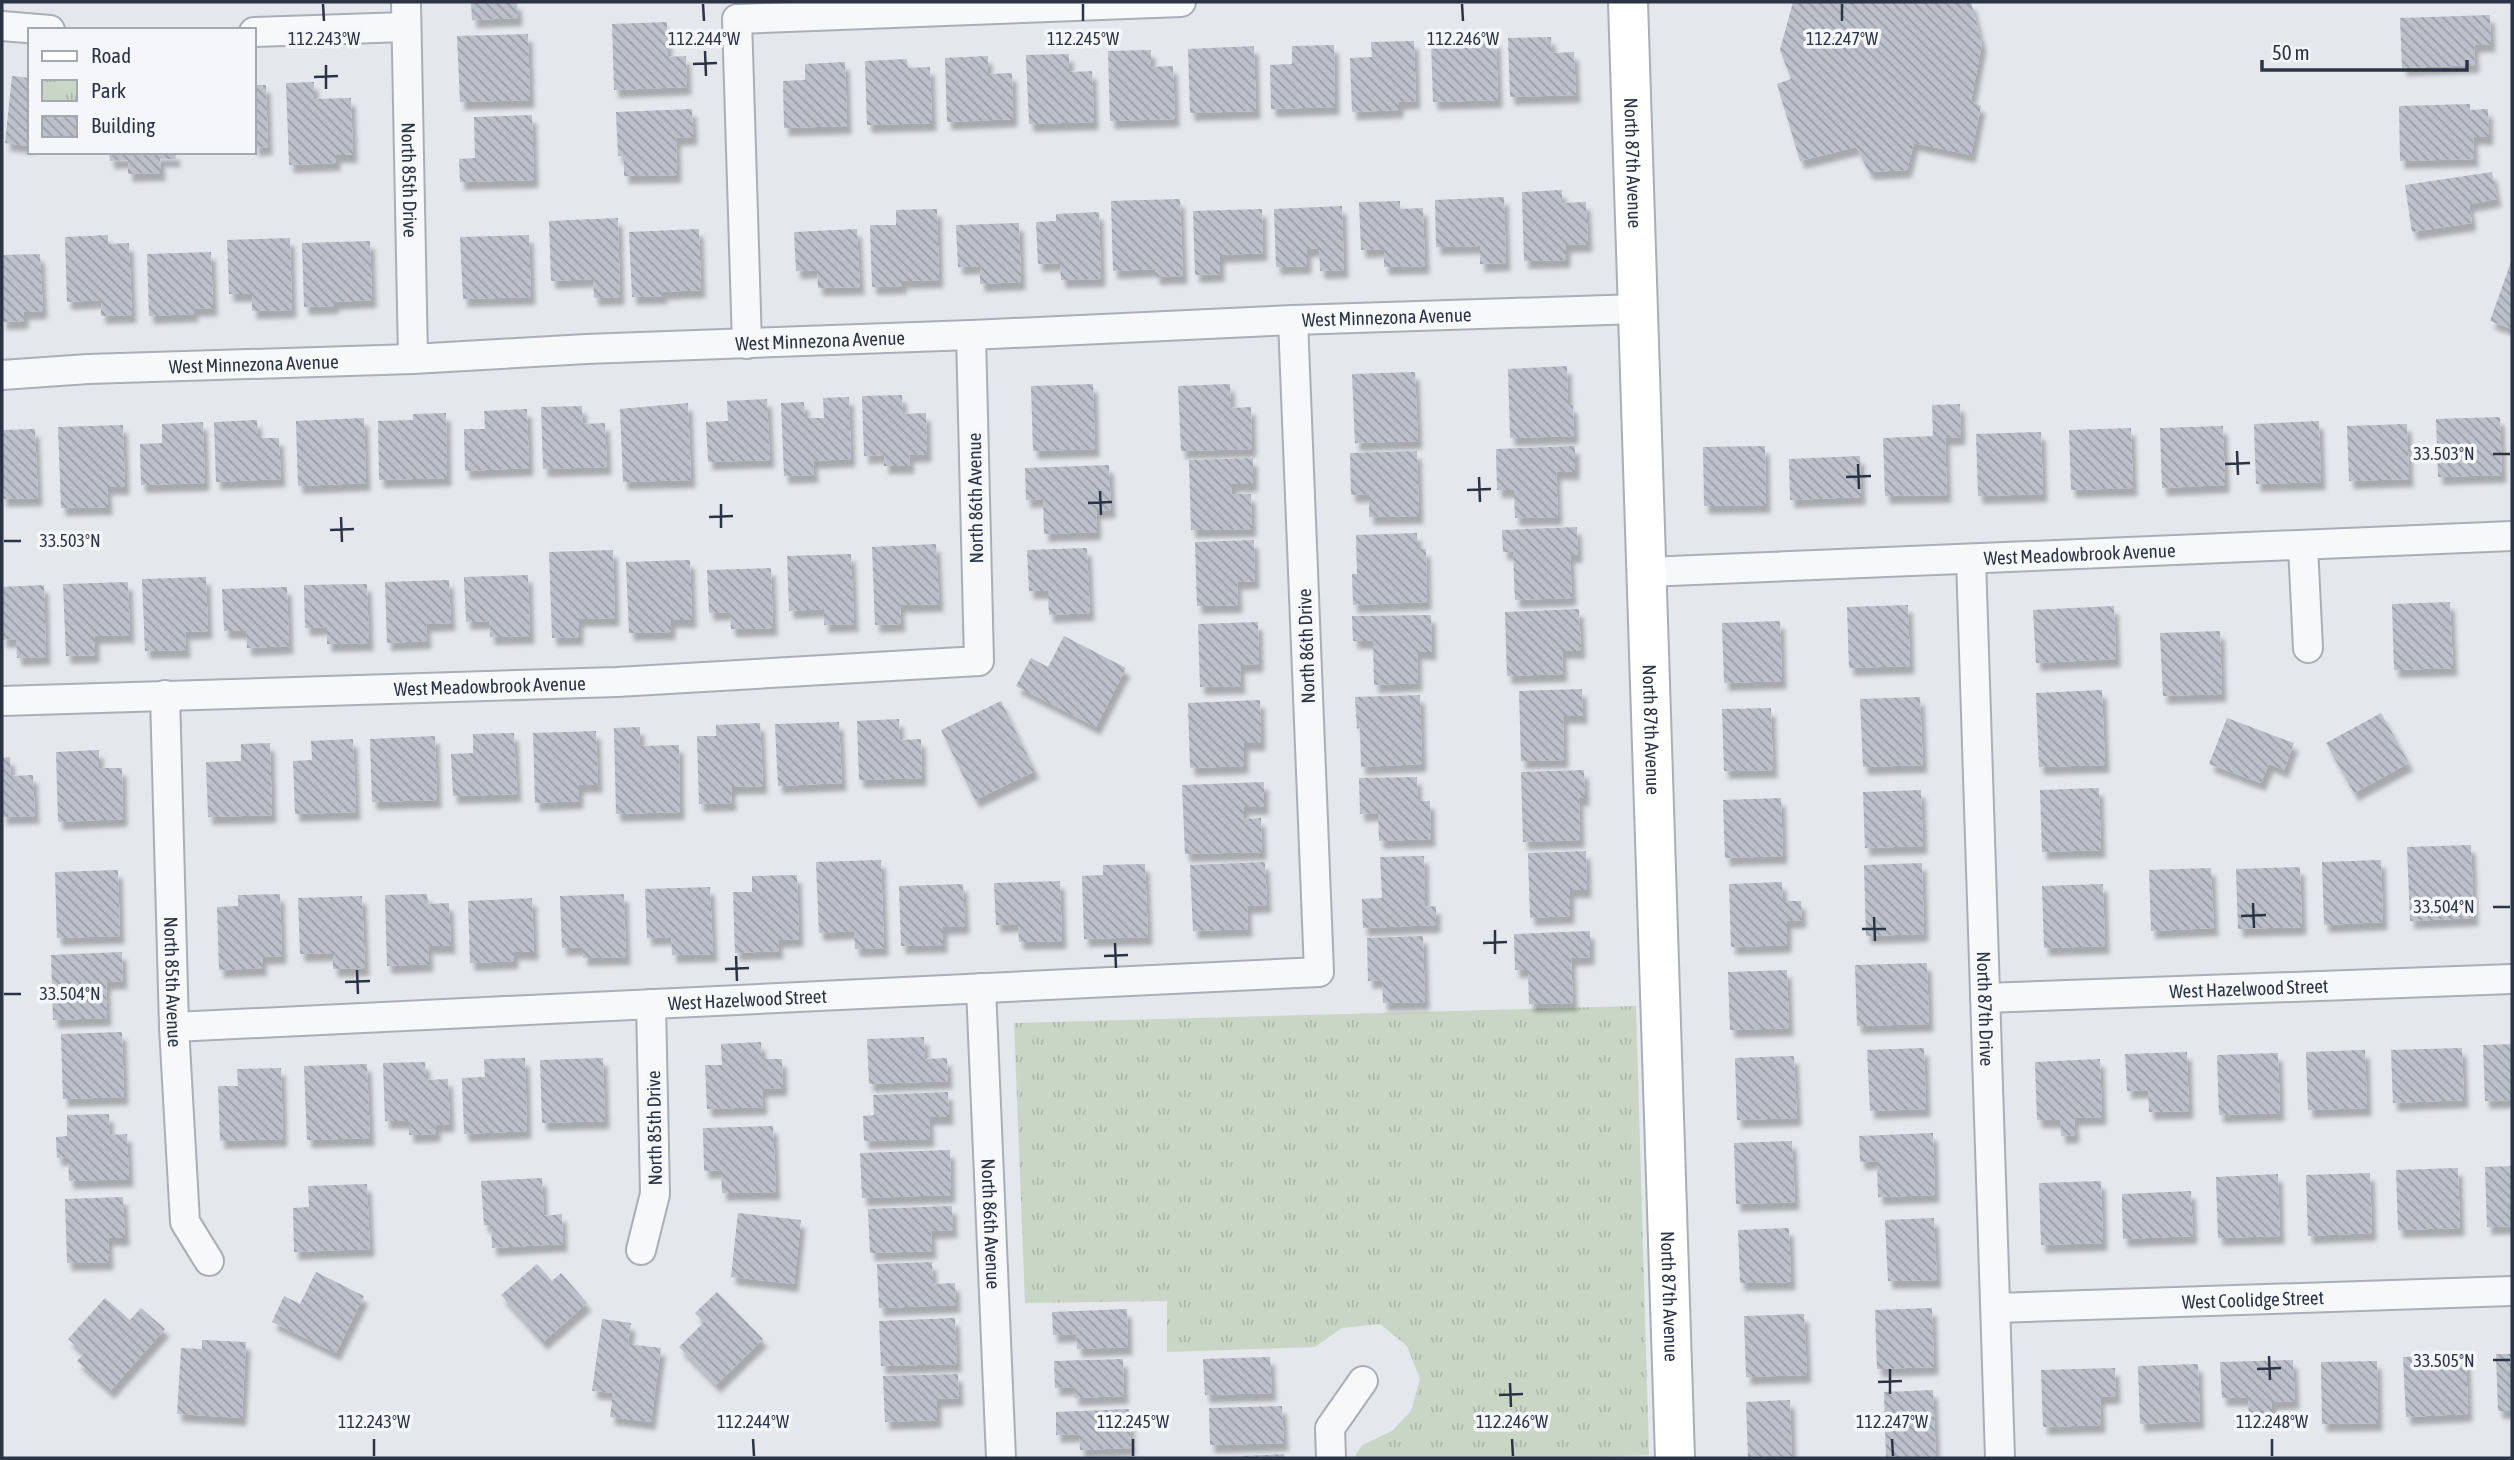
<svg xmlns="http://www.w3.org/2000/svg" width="2514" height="1460" font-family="'Asap Condensed',sans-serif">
<defs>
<pattern id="park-tufts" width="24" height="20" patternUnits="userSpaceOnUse" patternTransform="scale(1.75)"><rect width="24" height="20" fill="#c9d6c5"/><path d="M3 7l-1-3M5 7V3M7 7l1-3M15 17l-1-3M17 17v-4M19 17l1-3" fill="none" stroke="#adb8ab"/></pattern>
<pattern id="building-back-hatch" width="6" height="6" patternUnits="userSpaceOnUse" patternTransform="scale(1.75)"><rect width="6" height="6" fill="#bbc0ca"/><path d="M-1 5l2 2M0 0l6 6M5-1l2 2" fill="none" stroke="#989da6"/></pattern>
<filter id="shadow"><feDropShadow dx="4.5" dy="8" stdDeviation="2" flood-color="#0004"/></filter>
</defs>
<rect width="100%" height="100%" fill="#e4e7ec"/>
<path fill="url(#park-tufts)" d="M1636,1006L1649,1455L1567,1458H1354L1362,1445L1392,1431L1411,1411L1420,1379L1407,1346L1380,1324L1342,1328L1315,1347L1167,1352V1301L1025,1303L1014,1023Z"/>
<path fill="url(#building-back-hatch)" filter="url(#shadow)" d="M471,2H517L518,18L472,20Z
M1793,2H1971L1982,44L1971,101L1981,106L1971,155L1914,143L1907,170L1869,172L1856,147L1800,161L1777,84L1791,79L1780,50Z
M2490,15L2491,44L2474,45L2475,65L2402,68L2400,18Z
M667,22L668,57L686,56L687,87L614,90L612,24Z
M528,34L530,100L460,102L457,36Z
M1551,37L1552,53L1574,52L1576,95L1510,97L1508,38Z
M1496,39L1498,100L1433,102L1431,41Z
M1414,41L1416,101L1399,102V110L1352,112L1350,58L1372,57L1371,42Z
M1334,45L1335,107L1271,109L1270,65L1292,64V46Z
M1254,46L1256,111L1190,113L1188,49Z
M1151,50V67L1173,66L1175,119L1110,121L1108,51Z
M1069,54V72L1092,71L1094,122L1029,124L1026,55Z
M988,56V74L1012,73L1013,119L947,122L945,58Z
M907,59L908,68L930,67L932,123L867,125L865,61Z
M845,62L847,126L784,128L783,81L805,80V64Z
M12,76L30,78V146L5,143Z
M314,82V99L351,98L353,155H336V163L289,165L286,83Z
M254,85H266L268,147L254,148Z
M2470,104V110L2488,109L2489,137H2473L2474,159L2400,161L2399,106Z
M692,109L693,137L676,138L677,175L624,176V156H618L616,112Z
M532,115L534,180L460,182L459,159L475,158L474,117Z
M109,152H175L176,159H160L161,173L128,174V160L110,161Z
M2492,172L2497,199L2469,204L2472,223L2412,232L2405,185Z
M1562,190V203L1586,202L1588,244L1566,245V260L1524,261L1522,192Z
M1504,197L1506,263L1480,264V246L1436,247L1435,200Z
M1180,199L1183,276L1155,277V269L1113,271L1111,201Z
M1400,201V209L1423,208L1425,266L1384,267V249L1361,250L1359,202Z
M1342,206L1344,270L1320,271L1319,249H1307V266L1276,267L1274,209Z
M937,209L939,280L902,281V286L872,287L870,225H896V210Z
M1262,209L1263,253L1220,255V274L1195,275L1193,211Z
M1099,212L1101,279L1061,280L1060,263L1038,264L1036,222L1056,221V214Z
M618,218L620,297L594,298L593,279L551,281L549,221Z
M1019,223L1021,282L980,284V266L958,267L956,225Z
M699,229L701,290L663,292V296L632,297L629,232Z
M857,229L860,287L818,288L817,270L796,271L794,232Z
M108,235V244L129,243L132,315L101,316V300L67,302L65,237Z
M529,235L531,297L463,299L460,237Z
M290,238L292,310L252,311V294H229L227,240Z
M370,241L372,300L334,302V306L304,307L302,243Z
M211,252L213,308L193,309L194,314L149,316L147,254Z
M40,254L43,311L24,312V321L2,322V255Z
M2512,259V329L2490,321Z
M1567,366L1568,405H1573L1574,436L1510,438L1508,369Z
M1415,372L1418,441L1355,443L1352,374Z
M1093,384L1095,449L1033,451L1031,386Z
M1230,384L1231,408L1251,407L1252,449L1181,451L1178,386Z
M902,395L903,414L926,413L927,454L909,455L910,466H884V455L864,456L862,396Z
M849,397L851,459L813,461L814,475L784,476L781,403L804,402L805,418H824L823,398Z
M767,399L770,460L708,462L706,422L728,421L727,401Z
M688,403L691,480L623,482L620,409Z
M1960,404L1961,437L1945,438L1947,495L1885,496L1883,438L1933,436L1932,405Z
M582,406L583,424L605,423L607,467L543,469L541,407Z
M527,409L529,468L465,471L464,429H485L484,411Z
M446,413L447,478L379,480L378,421L413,420V414Z
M2500,417L2502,475L2438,477L2436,419Z
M364,418L366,483L298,486L296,421Z
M257,420L258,438H279L281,479L216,482L214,422Z
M2319,421L2321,482L2256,484L2254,424Z
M203,422L205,483L141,485L140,444L162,443V424Z
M2407,424L2409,479L2349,481L2347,426Z
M123,425L125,487H107L108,507L61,508L58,427Z
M2223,426L2225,485L2162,488L2160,428Z
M2131,428L2133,488L2071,490L2069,430Z
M35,429L38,498L2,499V430Z
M2041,432L2043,494L1978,496L1976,434Z
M1575,446V472H1556L1558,517L1515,518L1514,490H1497L1496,449Z
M1765,446L1766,505L1704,506L1703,447Z
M1417,451L1419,516L1369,517V494L1351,495L1350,453Z
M1860,456L1861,497L1790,500L1789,459Z
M1253,458V484H1232V494H1251L1252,529L1191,530L1189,460Z
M1109,465L1111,510L1096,511L1097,532L1044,534L1043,499L1026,500L1025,468Z
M1577,527L1578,555H1570L1572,598L1515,600L1513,552H1503L1502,530Z
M1417,533V549H1426L1427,602L1353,605L1352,574H1357L1356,535Z
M1254,540L1255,581L1237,582L1238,605L1197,606L1195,542Z
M936,544L939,604L900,605L901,624L875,625L872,547Z
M1087,548L1090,613L1049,615L1048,591H1029L1027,550Z
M613,550L615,618L579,619V637L552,638L549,552Z
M851,554L854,624L824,625V609L789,611L787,556Z
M690,560L692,620H671V632L629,633L626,562Z
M771,568L773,628L731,629L730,612L709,613L707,570Z
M528,575L530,636L490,637L489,621L466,622L464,577Z
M206,577L208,631L185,632L186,650L145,651L142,579Z
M449,580L451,623L426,624L427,641L387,643L385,582Z
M128,582L130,635L95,636V655L66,656L63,584Z
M367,584L369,643L327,644V627L305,628L304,585Z
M44,585L46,657L17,658L16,639L2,640V587Z
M287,587L289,646L247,648L246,631H224L222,589Z
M2450,602L2453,668L2394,670L2392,604Z
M1908,605L1910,666L1849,668L1847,607Z
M2114,606L2116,659L2036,663L2033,610Z
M1579,609L1581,651H1562L1563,674L1507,676L1505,612Z
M1431,615L1432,652H1417L1418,683L1374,685L1373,641H1353L1352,616Z
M1780,621L1782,681L1724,683L1722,623Z
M1258,622L1259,664L1240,665L1241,686L1200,687L1198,624Z
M2220,631L2222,694L2163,696L2160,633Z
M1064,636L1126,668L1096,727L1016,686L1031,658L1048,667Z
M1582,689L1583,716H1563L1564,760L1521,761L1519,691Z
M2102,690L2105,765L2039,767L2036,693Z
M1420,695L1422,764L1361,767L1360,728L1357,729L1355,697Z
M1920,697L1923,765L1863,767L1860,699Z
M1260,700L1261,743H1244V766L1190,768L1188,703Z
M1001,701L1035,771L975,800L941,730Z
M1771,708L1773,770L1724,771L1722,709Z
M2381,713L2409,763L2354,793L2326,743Z
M2227,718L2294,743L2284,770L2269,764L2261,783L2209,764Z
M899,719L900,740L921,739L922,778L859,780L857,721Z
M839,722L842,783L778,786L775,724Z
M760,723L763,786L731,787L732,803L699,804L697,736H716V725Z
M640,727V746L679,745L680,812L616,814L614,728Z
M596,731L598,785H579V801L535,803L533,733Z
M514,733L517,794L453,796L451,754L473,753V734Z
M435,736L437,800L372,802L370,739Z
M353,739L356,812L295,814L293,761L312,760L311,741Z
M270,743L272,815L208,817L206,762L241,761V744Z
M99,750V768H122L123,819L58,822L56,752Z
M10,757L11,776L33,775L35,816L2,817V758Z
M1584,770L1585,798H1579L1580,840L1523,842L1521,772Z
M1417,777L1418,801H1430L1431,839L1379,841L1378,813L1360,814L1359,778Z
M1264,782V807H1244V819L1261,818L1262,852L1185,854L1182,785Z
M2099,788L2101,850L2042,852L2040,790Z
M1921,790L1923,846L1865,848L1863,792Z
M1781,798L1783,856L1725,858L1723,800Z
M2471,845L2474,918L2410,921L2407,847Z
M1586,851L1587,890H1570V916L1530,918L1528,853Z
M1424,856L1425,907L1436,906V925L1363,928L1362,899L1382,898L1380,857Z
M881,860L884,948L855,949L854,931L819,933L816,862Z
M2381,860L2383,922L2324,925L2322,862Z
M1265,862L1267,905L1247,906L1248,929L1193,931L1190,865Z
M1922,863L1924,934L1866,936L1864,865Z
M1145,864L1148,937L1084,939L1082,876L1103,875V865Z
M2300,867L2302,927L2238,929L2236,869Z
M2211,868L2214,928L2151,931L2149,870Z
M118,870L120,936L57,938L55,872Z
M797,875L799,939L778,940L779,951L735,953L733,892H752V876Z
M1060,881L1062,941L1019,942L1018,924L996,925L994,883Z
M1782,882L1783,901H1801L1802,920L1787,921V945L1731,947L1729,884Z
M963,884L965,926L943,927V945L901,946L899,886Z
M2103,884L2105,946L2044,948L2042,886Z
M710,887L713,954L672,955L671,937L647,938L645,889Z
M280,894L282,956L262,957L263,968L219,970L217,907L238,906V895Z
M427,894L428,904L449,903L451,946H428L429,964L387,966L385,895Z
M624,894L626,957L583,958V947L562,948L560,896Z
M362,896L365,968L333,969V953L300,954L298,898Z
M532,898L534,952H514V961L470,963L468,901Z
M1590,931V957L1571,958L1573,1003L1529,1004L1528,970H1515L1514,934Z
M1423,936L1425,1002L1383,1003L1382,980L1368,981L1367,938Z
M122,952L123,981L106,982L107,1018L53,1020L51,955Z
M1927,963L1929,1024L1857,1026L1855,965Z
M1787,970L1789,1028L1730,1030L1728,972Z
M122,1032L124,1097L63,1099L61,1034Z
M924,1037L925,1059L947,1058L948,1081L869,1084L867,1039Z
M761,1042L762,1059H782L783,1088L762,1089L763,1107L707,1109L705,1065H722L721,1044Z
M2512,1044V1100L2485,1101L2483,1045Z
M1924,1048L1926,1109L1870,1111L1867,1050Z
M2462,1048L2464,1100L2393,1103L2391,1050Z
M2365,1050L2367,1108L2308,1110L2306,1052Z
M2187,1052L2189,1111L2149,1112L2148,1090L2127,1091L2125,1054Z
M2278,1053L2280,1113L2219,1115L2217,1055Z
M1794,1056L1797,1118L1737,1120L1735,1058Z
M525,1058L527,1131L464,1134L462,1078L485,1077L484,1059Z
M603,1058L605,1121L542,1123L540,1060Z
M2100,1059L2102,1117L2074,1118L2075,1135L2061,1136L2060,1120H2037L2035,1062Z
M425,1062L426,1080L448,1079L450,1124L436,1125V1134L409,1135V1121H385L383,1063Z
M367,1064L370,1138L307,1140L304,1066Z
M281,1068L283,1139L220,1141L218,1086H238L237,1069Z
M948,1092L949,1117H929L930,1139L864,1141L863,1116L874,1115L873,1095Z
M109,1114L110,1135L127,1134L129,1179L69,1181L68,1157L57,1158L56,1137L67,1136V1115Z
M773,1126L776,1192L722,1193L721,1170L704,1171L703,1128Z
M1933,1133L1935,1195L1878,1197L1877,1161L1860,1162L1859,1136Z
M1792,1141L1795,1202L1736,1204L1734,1143Z
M950,1150L951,1195L862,1198L860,1153Z
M2512,1166V1226L2487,1227L2485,1167Z
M2458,1168L2460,1228L2398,1230L2396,1170Z
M2370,1173L2372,1233L2308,1236L2306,1175Z
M2278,1174L2280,1236L2218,1238L2216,1177Z
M542,1178L544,1216L562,1214L563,1244L492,1248L491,1225H484L481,1181Z
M2101,1181L2103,1243L2041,1245L2039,1183Z
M367,1184L370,1249L294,1252L293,1208L309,1207L308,1186Z
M2191,1191L2193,1236L2123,1239L2122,1194Z
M123,1197L125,1238H108L109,1262L67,1263L65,1199Z
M952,1206L953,1230L931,1231L932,1251L870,1253L868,1209Z
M738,1213L801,1220L794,1284L731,1277Z
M1934,1218L1937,1280L1888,1281L1885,1220Z
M1789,1228L1791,1282L1740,1283L1738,1230Z
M932,1262L933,1284L955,1283L956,1305L879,1308L877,1264Z
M537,1264L552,1281L561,1273L587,1303L543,1342L501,1295Z
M316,1272L364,1296L336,1353L272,1322L284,1296L300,1304Z
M717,1292L763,1339L716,1385L679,1347L704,1322L695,1313Z
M105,1298L130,1320L141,1308L165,1329L110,1391L77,1361L84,1353L68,1339Z
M1932,1308L1934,1367L1877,1369L1875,1310Z
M1127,1309L1128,1347L1077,1349L1076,1334L1053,1335L1052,1312Z
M1804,1314L1807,1375L1746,1377L1744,1316Z
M955,1318L957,1364L881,1366L879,1321Z
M602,1319L631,1323L628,1344L661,1348L651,1422L610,1417L613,1393L592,1391Z
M202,1340L246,1342L242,1418L177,1414L181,1348L202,1349Z
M2496,1354H2512V1411H2498Z
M2466,1355L2468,1414L2406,1417L2403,1357Z
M1270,1357L1272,1393L1205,1395L1203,1359Z
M1123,1359L1124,1396L1074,1398V1387L1055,1388L1054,1361Z
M2293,1360L2295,1401L2272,1402V1419L2249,1420L2248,1398H2222L2220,1362Z
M2377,1361L2378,1423L2322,1424L2321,1362Z
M2198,1364L2200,1421L2140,1424L2138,1366Z
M2115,1368L2116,1396L2100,1397L2101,1425L2043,1427L2041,1370Z
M958,1374L959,1398L937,1399V1420L885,1422L883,1376Z
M1933,1390L1936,1458H1886L1884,1392Z
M1790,1400L1792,1458H1748L1746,1402Z
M1282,1406L1284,1443L1210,1445L1209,1408Z
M1129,1409L1131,1448L1080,1450L1079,1434L1056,1435V1412Z
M1284,1454L1285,1458H1241V1456Z"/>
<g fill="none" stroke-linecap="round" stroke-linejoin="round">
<g stroke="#a9aeb7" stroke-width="32">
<g id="street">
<path id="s1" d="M406,2L413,359"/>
<path d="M2,26L50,30"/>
<path d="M254,32L406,27"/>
<path d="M747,344L737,19L1181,2"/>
<path id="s2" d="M2,375L88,369L413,359L586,349L971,335L1293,320L1638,309"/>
<path d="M2303,546L2308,648"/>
<path id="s3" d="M1971,559L2000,1458"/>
<path id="s4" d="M1646,572L2512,536"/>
<path id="s5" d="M165,695L174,1027L185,1222L209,1261"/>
<path id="s6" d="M2,701L617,682L979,661L971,335"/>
<path id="s7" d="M981,988L1001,1458"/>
<path id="s8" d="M1985,998L2512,979"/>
<path id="s9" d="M174,1027L1319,972L1293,320"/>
<path d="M641,1250L655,1194L651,1004"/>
<path id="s10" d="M1996,1308L2512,1291"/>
<path d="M1331,1458L1330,1428L1363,1381"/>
</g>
</g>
<g stroke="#a9aeb7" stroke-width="42">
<g id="secondary">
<path id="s11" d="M1628,2L1675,1458"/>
</g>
</g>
<use href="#street" stroke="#f7f8fa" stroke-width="28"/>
<use href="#secondary" stroke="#fff" stroke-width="38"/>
</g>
<path fill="none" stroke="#2b3445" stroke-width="2.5" d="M323,4L324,21M703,4L704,21M1083,4V21M1462,4L1463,21M1842,4V21M705,51L706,76M693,64L717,63M326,65V89M314,77L338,76M2237,451L2238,475M2493,454H2510M1858,464L1859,489M2225,464L2250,463M1479,477L1480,502M1846,477L1871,476M1467,490L1491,489M1100,491L1101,515M1088,503L1112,502M721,504V528M341,517L342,542M709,517L733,516M330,530L354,529M4,541H21M2253,903L2254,928M2493,907H2510M2241,916L2266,915M1874,917L1875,941M1862,929H1886M1495,930V954M1115,943L1116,968M1483,943L1507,942M736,956L737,981M1104,956L1128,955M725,969L749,968M357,970L358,994M345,982L370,981M4,994H21M2269,1356L2270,1380M2493,1360H2510M1890,1369V1394M2257,1369L2281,1368M1878,1382L1902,1381M1510,1383L1511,1407M1499,1395L1523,1394M374,1439V1456M753,1439L754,1456M1133,1439V1456M1512,1439L1513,1456M1892,1439L1893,1456M2272,1439V1456"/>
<g text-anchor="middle" stroke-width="7" stroke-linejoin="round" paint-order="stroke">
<g font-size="19" fill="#2b3445" stroke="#f4f6f9">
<text dy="7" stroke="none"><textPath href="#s11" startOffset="161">North 87th Avenue</textPath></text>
<text dy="7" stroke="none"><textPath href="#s1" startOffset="178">North 85th Drive</textPath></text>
<text dy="7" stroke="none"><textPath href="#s2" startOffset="1386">West Minnezona Avenue</textPath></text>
<text dy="7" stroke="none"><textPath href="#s2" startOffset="819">West Minnezona Avenue</textPath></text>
<text dy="7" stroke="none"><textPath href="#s2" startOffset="252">West Minnezona Avenue</textPath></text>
<text transform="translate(975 498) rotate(-91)" y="7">North 86th Avenue</text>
<text dy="7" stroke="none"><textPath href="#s4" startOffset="434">West Meadowbrook Avenue</textPath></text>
<text transform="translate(1306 646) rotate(-92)" y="7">North 86th Drive</text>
<text dy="7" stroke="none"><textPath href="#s6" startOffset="488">West Meadowbrook Avenue</textPath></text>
<text dy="7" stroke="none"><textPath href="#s11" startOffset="728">North 87th Avenue</textPath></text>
<text dy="7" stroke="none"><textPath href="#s5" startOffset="287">North 85th Avenue</textPath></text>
<text dy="7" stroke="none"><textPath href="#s8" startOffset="264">West Hazelwood Street</textPath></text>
<text dy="7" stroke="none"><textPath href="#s9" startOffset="574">West Hazelwood Street</textPath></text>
<text dy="7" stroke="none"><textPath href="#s3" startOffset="450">North 87th Drive</textPath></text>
<text transform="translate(654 1128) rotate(-91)" y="7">North 85th Drive</text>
<text dy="7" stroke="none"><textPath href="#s7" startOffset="236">North 86th Avenue</textPath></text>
<text dy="7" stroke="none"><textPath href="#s11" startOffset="1295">North 87th Avenue</textPath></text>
<text dy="7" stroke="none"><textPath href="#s10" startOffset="257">West Coolidge Street</textPath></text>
</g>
</g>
<g font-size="18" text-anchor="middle" fill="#2b3445" stroke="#f4f6f9" stroke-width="7" stroke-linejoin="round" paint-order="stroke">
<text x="324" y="45">112.243°W</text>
<text x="704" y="45">112.244°W</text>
<text x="1083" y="45">112.245°W</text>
<text x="1463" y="45">112.246°W</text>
<text x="1842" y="45">112.247°W</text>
<text x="2444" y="460">33.503°N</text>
<text x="70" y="547">33.503°N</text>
<text x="2444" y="913">33.504°N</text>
<text x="70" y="1000">33.504°N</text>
<text x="2444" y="1367">33.505°N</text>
<text x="374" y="1428">112.243°W</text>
<text x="753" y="1428">112.244°W</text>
<text x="1133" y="1428">112.245°W</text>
<text x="1512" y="1428">112.246°W</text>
<text x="1892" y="1428">112.247°W</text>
<text x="2272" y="1428">112.248°W</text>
</g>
<rect width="2514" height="1460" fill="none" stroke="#2b3445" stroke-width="7"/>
<rect x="28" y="28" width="228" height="126" fill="#f4f6f9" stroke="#a4a8b1" stroke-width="2"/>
<rect x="42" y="51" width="35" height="10" fill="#ffffff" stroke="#a4a8b1" stroke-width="2"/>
<text x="91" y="63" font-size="21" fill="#2b3445">Road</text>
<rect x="42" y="80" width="35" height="21" fill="url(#park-tufts)" stroke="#a4a8b1" stroke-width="2"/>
<text x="91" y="98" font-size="21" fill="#2b3445">Park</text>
<rect x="42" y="116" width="35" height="21" fill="url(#building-back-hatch)" stroke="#a4a8b1" stroke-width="2"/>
<text x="91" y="133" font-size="21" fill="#2b3445">Building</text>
<path d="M2262 60v10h205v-10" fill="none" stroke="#2b3445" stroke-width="3.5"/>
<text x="2272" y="60" font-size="21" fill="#2b3445" stroke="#f4f6f9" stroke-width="5" paint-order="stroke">50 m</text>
</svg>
